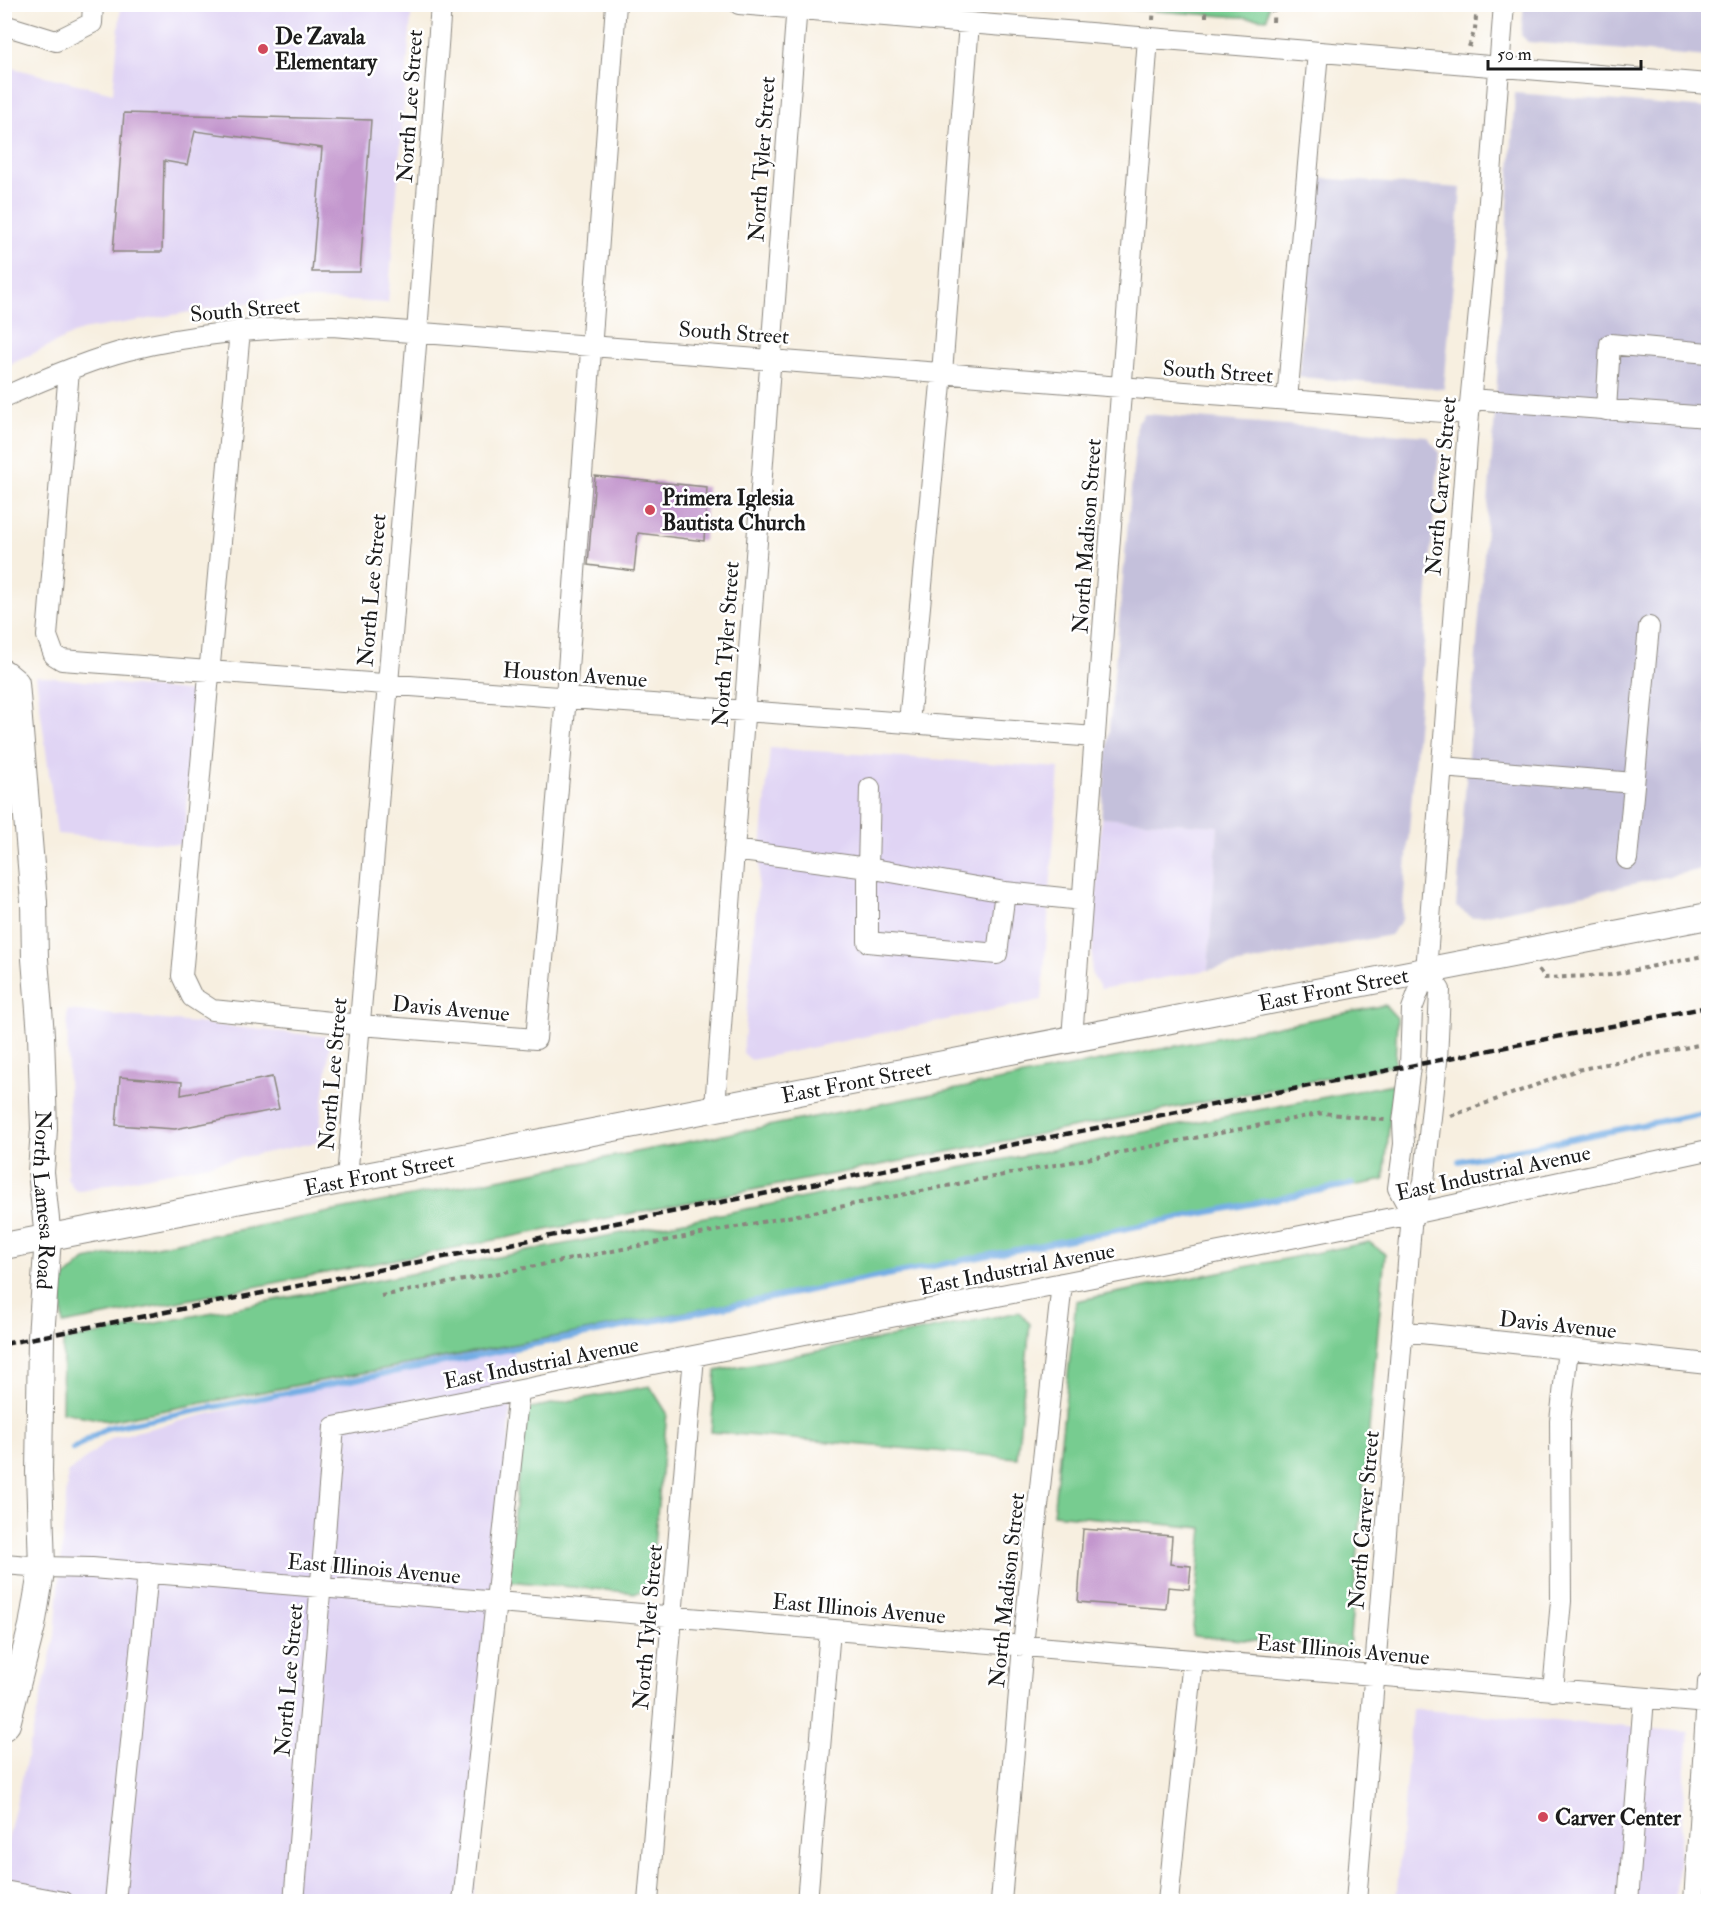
<svg xmlns="http://www.w3.org/2000/svg" width="1713" height="1906" font-family="'IM FELL Double Pica',serif">
<rect width="100%" height="100%" fill="#fff"/>
<filter id="ink" filterUnits="userSpaceOnUse"><feTurbulence type="fractalNoise" baseFrequency=".0167" numOctaves="2"/><feDisplacementMap in="SourceGraphic" scale="12" xChannelSelector="R" yChannelSelector="G"/><feConvolveMatrix kernelMatrix="1 2 1 2 8 2 1 2 1" color-interpolation-filters="sRGB"/></filter>
<filter id="wash" filterUnits="userSpaceOnUse"><feTurbulence type="fractalNoise" baseFrequency=".008" numOctaves="4" result="noise"/><feDisplacementMap in="SourceGraphic" scale="24" xChannelSelector="R" yChannelSelector="G"/><feGaussianBlur stdDeviation="1.35" result="paint"/><feColorMatrix in="noise" values="0 0 0 0 0 0 0 0 0 0 0 0 0 0 0 0 0 1.4 0 .05"/><feComposite in="paint" operator="in"/></filter>
<g filter="url(#wash)">
<rect width="100%" height="100%" fill="#f7efe0"/>
<path fill="#e0d4f4" d="M121,5H412L388,303L314,299L245,303L82,330L5,367V66L113,93Z
M36,676L195,692L184,845L57,834Z
M770,748L1059,768L1042,1000L751,1060L743,1053Z
M1101,818L1218,826L1208,970L1101,989L1091,973Z
M67,1010L331,1037L318,1142L76,1191L67,1179L69,1138Z
M515,1339L501,1563L473,1901L5,1902V1852L55,1636L68,1473L111,1438Z
M1412,1709L1689,1732L1675,1901L1396,1902Z"/>
<path fill="#c4c0db" d="M1524,5H1708V57L1528,42L1521,35Z
M1515,93L1708,108V868L1473,918L1456,907L1494,428Z
M1317,178L1461,188L1444,389L1299,377Z
M1145,414L1427,436L1439,452L1402,920L1390,935L1208,970L1218,826L1101,818L1137,424Z"/>
<path fill="#77cc90" stroke="#4a7456" stroke-width="1.5" d="M1072,5L1269,4V5L1267,19Z
M1385,1005L1397,1018L1395,1065L63,1324L61,1282L85,1260Z
M1393,1084L1384,1180L108,1421L62,1412L63,1341Z
M1369,1242L1385,1254L1349,1648L1192,1636L1203,1528L1053,1514L1076,1301Z
M1019,1312L1030,1324L1017,1458L711,1432L716,1371Z
M650,1386L667,1413L650,1586L637,1593L507,1581L525,1409Z"/>
<g fill="none" stroke-linecap="round" stroke-linejoin="round">
<path stroke="#75ade4" stroke-width="6" d="M1459,1161L1708,1112
M73,1449L107,1428L1352,1184"/>
</g>
<g id="blocks">
<path fill="#c396cd" d="M124,113L371,120L360,272H312L322,148L195,131L187,165L164,161L162,252H113Z
M595,476L707,487L704,541L638,533L634,571L588,565Z
M120,1077L182,1082L181,1095L272,1077L279,1109L175,1129L116,1125Z
M1083,1529L1172,1536L1170,1564L1191,1566L1189,1589L1168,1587L1166,1609L1078,1602Z"/>
</g>
</g>
<g filter="url(#ink)">
<use href="#blocks" fill-opacity="0" stroke="#8a867e" stroke-width="1.5"/>
<g fill="none" stroke-linecap="round" stroke-linejoin="round">
<g stroke="#8a867e" stroke-width="22">
<path id="minor" d="M739,4L1708,84
M4,25L56,41L92,23L93,4
M240,330L182,976L192,997L212,1010L361,1025L536,1039L566,697L616,4
M69,370L47,636L54,655L62,660L1095,737
M4,397C42,380 88,360 128,350C196,333 262,328 332,326L1469,414
M1471,399L1708,417
M1287,400L1318,52
M1606,410L1610,344L1708,353
M909,723L942,373L969,23
M1442,767L1634,783
M734,850L868,868L870,788
M1627,859L1649,627
M1005,892L997,954L868,942V868L1005,892L1082,900
M1072,1038L1148,38
M715,1107L797,4
M347,1179L417,333L441,4
M1412,1214L1398,1188L1404,1144L1403,1122L1410,1066L1412,1009L1426,971L1469,414L1486,240L1504,4
M1402,1331L1708,1364
M4,1564L42,1567L92,1568L1708,1703
M1553,1691L1561,1601L1560,1421L1568,1349
M4,1891L64,1902
M115,1902L148,1572
M294,1902L334,1427L1412,1214L1708,1150
M463,1902L519,1391
M648,1902L694,1356
M807,1902L830,1630
M1001,1902L1023,1646L1062,1283
M1168,1902L1193,1660
M1356,1902L1412,1214L1424,1182L1437,1061L1440,990L1426,971
M1628,1902L1644,1698
M1694,1902L1708,1682"/>
</g>
<g stroke="#8a867e" stroke-width="28">
<g id="major">
<path id="s1" d="M4,673L16,683L34,902L35,959L41,1035L44,1129L41,1172L48,1238L41,1337L39,1472L42,1567L32,1626L7,1724L4,1727"/>
<path id="s2" d="M4,1246L1708,916"/>
</g>
</g>
<path stroke="#8a867e" stroke-width="4" stroke-dasharray="4.5 4.5" stroke-linecap="butt" d="M1206,17V4
M1153,20L1154,4
M1273,22L1274,4
M1469,47L1475,29L1477,4
M1539,970L1545,978L1611,975L1708,955
M1451,1116L1577,1070L1708,1043
M381,1296L1323,1113L1385,1120"/>
<use href="#minor" stroke="#fff" stroke-width="20"/>
<use href="#major" stroke="#fff" stroke-width="26"/>
<path stroke="#1c1c1c" stroke-width="4.5" stroke-dasharray="9 4.5" stroke-linecap="butt" d="M4,1344L1708,1007"/>
</g>
</g>
<g fill="#d1495b" stroke="#fff" stroke-width="2">
<circle cx="263" cy="49" r="6"/>
<circle cx="650" cy="510" r="6"/>
<circle cx="1543" cy="1817" r="6"/>
</g>
<g text-anchor="middle" stroke-width="5" stroke-linejoin="round" paint-order="stroke">
<g font-size="22" font-weight="bold" fill="#1c1c1c" stroke="#fff" text-anchor="start">
<text x="275" y="44">De Zavala<tspan x="275" dy="25">Elementary</tspan></text>
<text x="662" y="505">Primera Iglesia<tspan x="662" dy="25">Bautista Church</tspan></text>
<text x="1555" y="1825">Carver Center</text>
</g>
<g font-size="22" fill="#1c1c1c" stroke="#fff">
<text transform="translate(409 106) rotate(-86)" y="8">North Lee Street</text>
<text transform="translate(761 159) rotate(-86)" y="8">North Tyler Street</text>
<text transform="translate(245 309) rotate(-5)" y="8">South Street</text>
<text transform="translate(734 332) rotate(4)" y="8">South Street</text>
<text transform="translate(1218 371) rotate(4)" y="8">South Street</text>
<text transform="translate(1440 486) rotate(-85)" y="8">North Carver Street</text>
<text transform="translate(1086 536) rotate(-86)" y="8">North Madison Street</text>
<text transform="translate(371 590) rotate(-85)" y="8">North Lee Street</text>
<text transform="translate(725 644) rotate(-86)" y="8">North Tyler Street</text>
<text transform="translate(575 674) rotate(4)" y="8">Houston Avenue</text>
<text dy="8" stroke="none"><textPath href="#s2" startOffset="1354">East Front Street</textPath></text>
<text transform="translate(451 1008) rotate(5)" y="8">Davis Avenue</text>
<text transform="translate(332 1074) rotate(-85)" y="8">North Lee Street</text>
<text dy="8" stroke="none"><textPath href="#s2" startOffset="868">East Front Street</textPath></text>
<text transform="translate(1493 1172) rotate(-12)" y="8">East Industrial Avenue</text>
<text dy="8" stroke="none"><textPath href="#s2" startOffset="382">East Front Street</textPath></text>
<text dy="8" stroke="none"><textPath href="#s1" startOffset="534">North Lamesa Road</textPath></text>
<text transform="translate(1017 1268) rotate(-11)" y="8">East Industrial Avenue</text>
<text transform="translate(1558 1324) rotate(6)" y="8">Davis Avenue</text>
<text transform="translate(541 1362) rotate(-11)" y="8">East Industrial Avenue</text>
<text transform="translate(1363 1520) rotate(-85)" y="8">North Carver Street</text>
<text transform="translate(374 1568) rotate(5)" y="8">East Illinois Avenue</text>
<text transform="translate(1006 1590) rotate(-84)" y="8">North Madison Street</text>
<text transform="translate(859 1608) rotate(5)" y="8">East Illinois Avenue</text>
<text transform="translate(647 1627) rotate(-85)" y="8">North Tyler Street</text>
<text transform="translate(1343 1649) rotate(5)" y="8">East Illinois Avenue</text>
<text transform="translate(288 1680) rotate(-85)" y="8">North Lee Street</text>
</g>
</g>
<rect width="1713" height="1906" fill="none" stroke="#fff" stroke-width="24"/>
<path d="M1488 60v9h153v-9" fill="none" stroke="#1c1c1c" stroke-width="3"/>
<text x="1497" y="60" font-size="18" fill="#1c1c1c" stroke="#ffffff" stroke-width="4.5" paint-order="stroke">50 m</text>
</svg>
